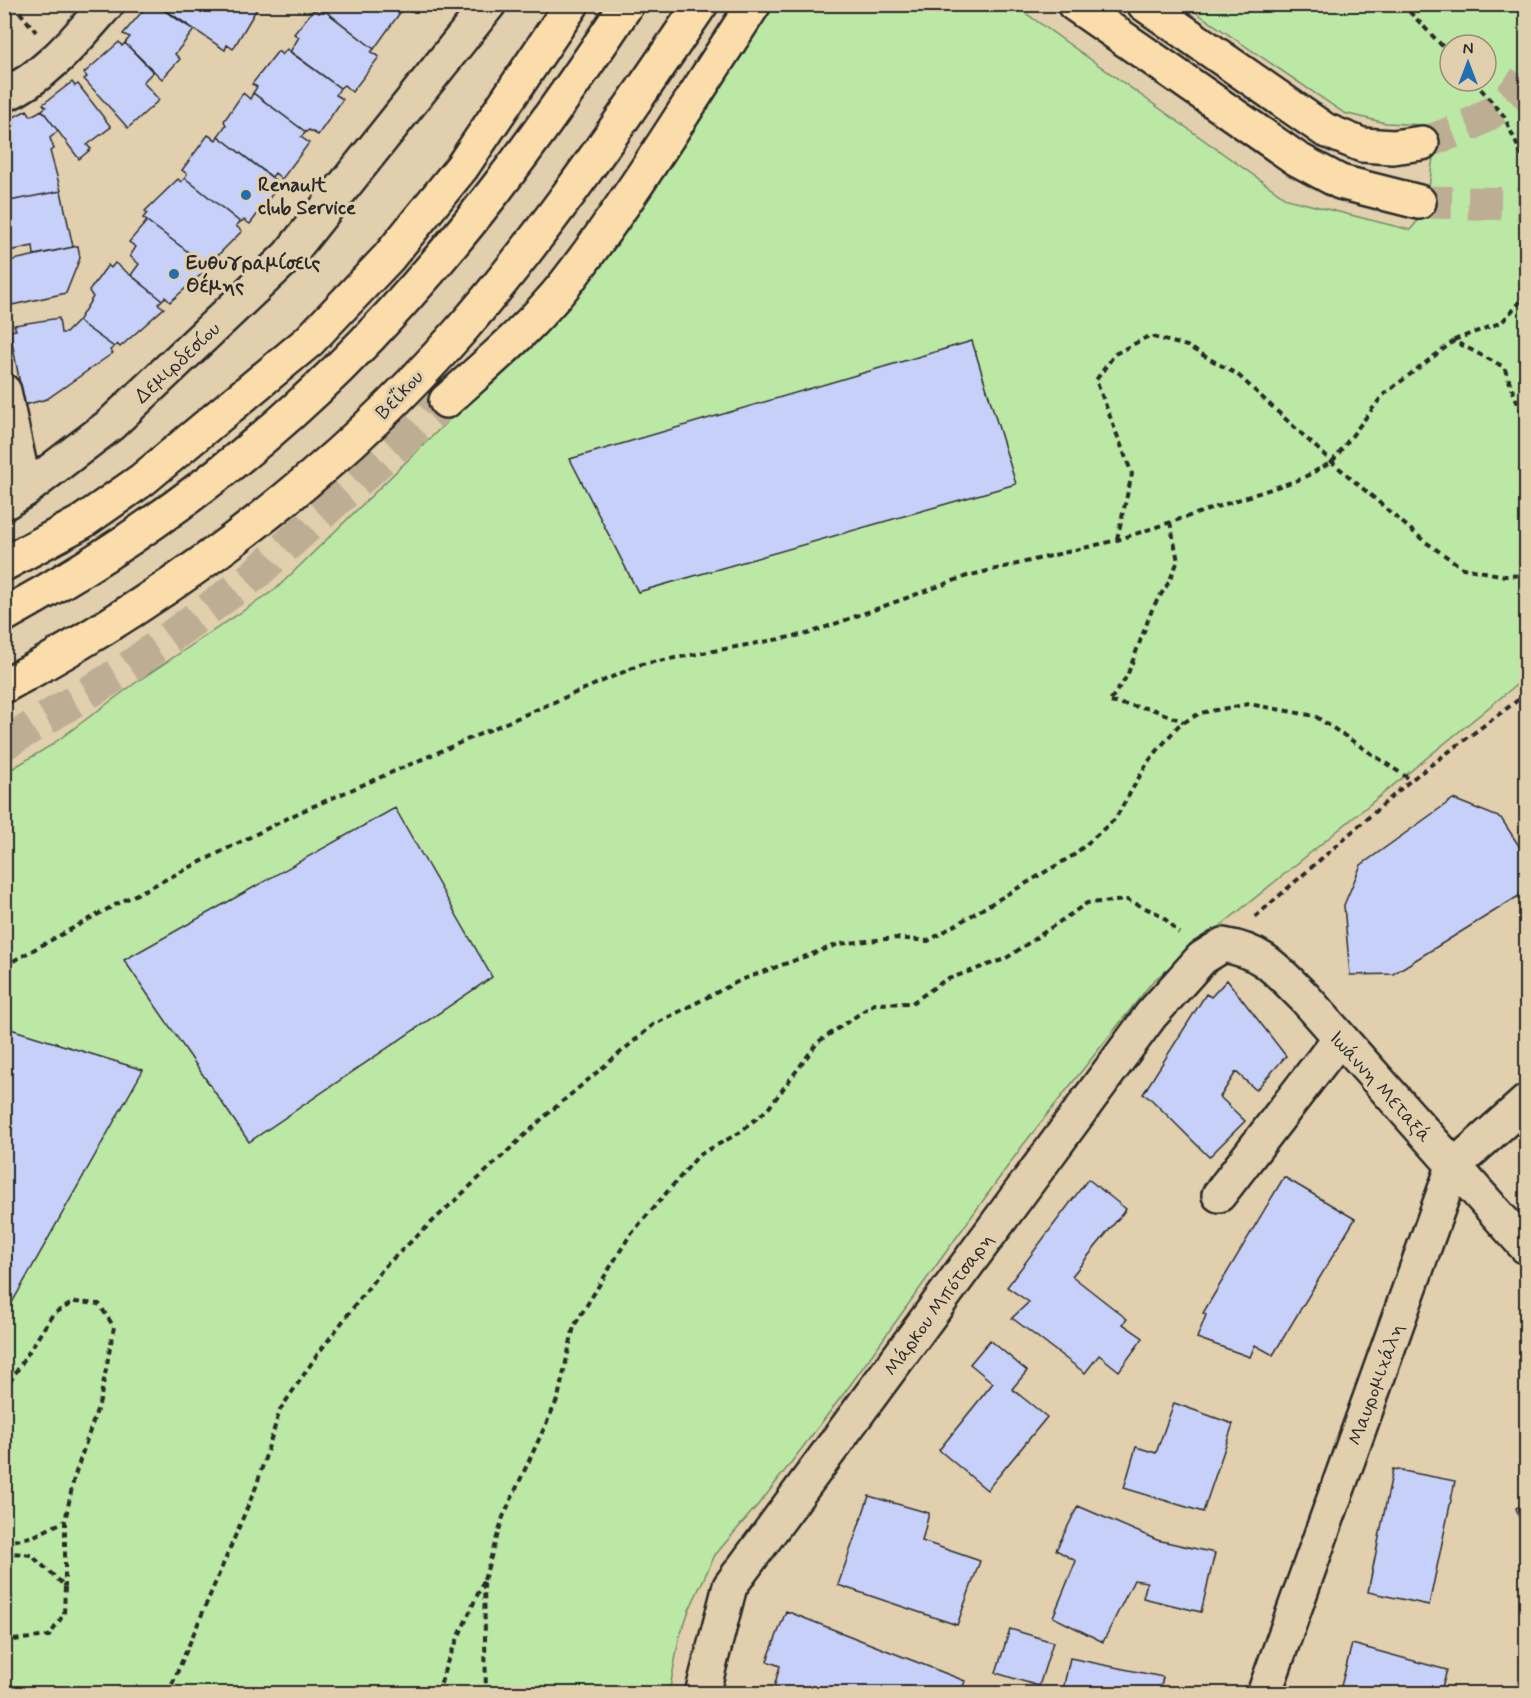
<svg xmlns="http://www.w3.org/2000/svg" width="1531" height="1698" font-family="Mynerve,sans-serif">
<rect width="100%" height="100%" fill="#e1cfad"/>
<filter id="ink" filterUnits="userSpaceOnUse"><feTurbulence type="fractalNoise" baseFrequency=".0167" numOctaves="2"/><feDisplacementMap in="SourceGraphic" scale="12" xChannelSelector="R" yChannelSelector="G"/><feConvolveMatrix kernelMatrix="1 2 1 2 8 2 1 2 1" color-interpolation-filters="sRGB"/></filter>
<g filter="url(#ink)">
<path fill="#bbe8a5" stroke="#738a68" stroke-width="1.5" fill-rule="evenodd" d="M761,5H1014L1287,199L1410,230L1426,211L1434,149L1425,125L1386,123L1344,113L1185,5H1526V677L1153,981L1023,1145L848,1388L767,1494L715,1555L689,1610L679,1639L669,1693L5,1694V773L50,746L138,681L276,589L455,414L569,285ZM1450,45H1486V81H1450Z"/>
<path fill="#c6d0f8" stroke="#2b2b2b" stroke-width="1.5" d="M154,4L194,30L175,54L180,59L162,79L125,43L130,37L123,34L146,7L149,10Z
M157,4H258L259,5L233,49L227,45L225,50Z
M322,4H415L416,6L411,12L404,7L374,49L320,7Z
M314,9L319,13L323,9L374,49L371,52L379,57L352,92L344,85L340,88L290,52L299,37L294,34Z
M119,42L122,46L125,43L153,72L143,82L159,100L128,128L84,79L87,77L84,73Z
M287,49L340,88L336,95L343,99L318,135L309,130L306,132L253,93L257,87L252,84L278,51L282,55Z
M72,82L75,86L78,84L111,127L87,145L91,149L79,159L42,110L46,107L43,104Z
M243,93L250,99L253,93L306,132L301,137L309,143L282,179L275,173L272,177L218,136L226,125L224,121Z
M27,110L31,116L42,110L58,131L50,138L54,149L50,151L61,191L4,202V126L14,123L10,119Z
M208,135L216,140L218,136L275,180L272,184L277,188L250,224L244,220L240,222L185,178L187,174L182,170Z
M185,178L240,222L236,226L242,231L210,263L207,259L203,263L143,218L147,213L145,211L178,179L181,182Z
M61,191L73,247L34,255L33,246L4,252V202Z
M147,221L203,263L199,266L205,271L170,302L165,297L162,300L131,275L139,264L130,256L136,247L129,242Z
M78,246L80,258L66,293L12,305V302L4,303V262Z
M115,263L162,300L158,304L164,308L120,347L117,344L114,347L78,321L93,297L89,291L108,265L111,268Z
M59,318L61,333H66L78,321L114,347L110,350L113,353L47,399L24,405L10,331L16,330L14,325Z
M972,341L1016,484L638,592L570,459Z
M1453,799L1501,818L1523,852L1522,894L1393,974L1350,975L1344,905L1361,865Z
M395,808L492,977L249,1142L124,960Z
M1227,980L1286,1056L1256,1090L1236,1072L1220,1097L1245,1121L1209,1157L1152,1100L1143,1094L1206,994L1211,997Z
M4,1027L143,1070L4,1317Z
M1284,1177L1355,1219L1273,1355L1255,1345L1250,1357L1197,1338L1206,1315L1203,1313Z
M1088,1179L1126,1209L1072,1276L1127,1319L1123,1324L1143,1338L1119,1371L1099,1355L1085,1373L1012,1318L1029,1302L1007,1287Z
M990,1340L1027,1371L1012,1389L1047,1417L987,1490L939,1450L993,1383L970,1364Z
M1174,1403L1233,1424L1203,1512L1124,1488L1136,1447L1156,1453Z
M1393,1469L1455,1481L1429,1605L1368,1592Z
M869,1496L929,1513L922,1541L980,1561L957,1625L838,1585Z
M1526,1504V1539L1516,1508Z
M1078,1506L1157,1540L1215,1553L1201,1612L1143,1598L1147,1582L1134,1580L1103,1642L1053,1617L1076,1561L1056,1550Z
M786,1611L965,1681L960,1694H797L774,1687L780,1666L767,1661Z
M1010,1629L1053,1642L1039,1686L996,1673Z
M1352,1644L1447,1670L1440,1694H1339Z
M1070,1658L1163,1677L1159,1694H1062Z"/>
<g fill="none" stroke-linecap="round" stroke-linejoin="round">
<path stroke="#bdae93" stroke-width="33" stroke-dasharray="33 16" stroke-linecap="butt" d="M1422,143C1462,130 1501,115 1526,78
M1419,202L1526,204
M4,744L125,670L253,576L446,401"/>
<g stroke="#2b2b2b" stroke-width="38">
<path id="minor" d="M4,95C46,77 78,37 107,4
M4,391L25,490
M4,503L25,490L110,425L288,256L489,4
M1219,1195L1339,1039
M702,1694L730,1586L1151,1015L1202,958L1223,945C1265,952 1276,970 1305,998L1526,1247
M1264,1694L1453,1167L1526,1102"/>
</g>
<g stroke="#2b2b2b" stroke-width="38">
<path id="major" d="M1074,4L1297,159L1340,182L1419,202
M1144,4L1325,130L1362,145L1393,147L1422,143
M446,401C487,364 531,327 566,283C634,195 692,98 754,4
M4,564L82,522L142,480L309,341L388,258L462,167L572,4
M4,615C126,548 241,465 340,367C450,258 542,133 627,4
M4,686C174,594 332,477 460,331C549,229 624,117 701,4"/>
</g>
<path stroke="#2b2b2b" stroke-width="4" stroke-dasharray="6 4.5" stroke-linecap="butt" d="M13,4L36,32
M1402,4L1450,54
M1474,81L1504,116L1526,165
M1454,340L1502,322L1526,295
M1170,522L1178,561L1169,582L1153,607L1127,676L1109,702L1152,709L1184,722
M1117,539L1132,474L1096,380L1115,354L1149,336L1187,346L1238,375L1332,462L1424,541L1463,568L1505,576L1526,575
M1255,917L1411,780L1526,694
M4,966L115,905L300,812L642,664L807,634L967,576L1117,540L1301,479L1332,462L1383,395L1454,341L1504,367L1518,404L1526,416
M4,1391L53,1314L74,1302L99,1304L114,1327L100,1401L74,1478L65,1521V1586
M4,1543L34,1536L65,1521
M4,1552L31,1555L65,1586L64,1614L49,1636L4,1641
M484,1580L503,1517L558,1398L574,1326L630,1235L699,1155L739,1133L768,1109L818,1042L874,1004L912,1003L945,980L1005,959L1087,903L1127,900L1161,915L1179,933
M168,1694L256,1487L280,1410L317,1355L385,1266L544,1117L653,1025L741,980L839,944L895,938L928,941L1074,855L1115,819L1148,762L1178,726L1200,713L1249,704L1315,716L1411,780
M438,1694L446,1665L484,1580L486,1694"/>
<use href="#minor" stroke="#e1cfad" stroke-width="33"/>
<use href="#major" stroke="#faddab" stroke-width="33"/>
</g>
</g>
<g fill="#1f6fb2" stroke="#e1cfad" stroke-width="2">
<circle cx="246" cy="195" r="6"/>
<circle cx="174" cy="274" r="6"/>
</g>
<g text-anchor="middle" stroke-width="6" stroke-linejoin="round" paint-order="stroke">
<g font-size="20" font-weight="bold" fill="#2b2b2b" stroke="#e1cfad" text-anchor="start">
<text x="258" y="191">Renault<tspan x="258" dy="23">club Service</tspan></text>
<text x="186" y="269">Ευθυγραμίσεις<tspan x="186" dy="23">Θέμης</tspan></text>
</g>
<g font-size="20" fill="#2b2b2b" stroke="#e1cfad">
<text transform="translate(177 362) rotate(-43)" y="7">Δεμιρδεσίου</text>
<text transform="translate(399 394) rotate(-46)" y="7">Βεΐκου</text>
<text transform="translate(1381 1086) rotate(48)" y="7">Ιωάννη Μεταξά</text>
<text transform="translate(938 1304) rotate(-54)" y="7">Μάρκου Μπότσαρη</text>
<text transform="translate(1375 1384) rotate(-70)" y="7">Μαυρομιχάλη</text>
</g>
</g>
<rect width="1531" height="1698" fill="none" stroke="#e1cfad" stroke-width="24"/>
<rect x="12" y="12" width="1507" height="1674" fill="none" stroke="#2b2b2b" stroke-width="2" filter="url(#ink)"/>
<g transform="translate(1468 63)"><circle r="28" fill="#e1cfad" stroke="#988d79" stroke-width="1.5"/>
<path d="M0-4.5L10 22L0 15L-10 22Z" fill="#1f6fb2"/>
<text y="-9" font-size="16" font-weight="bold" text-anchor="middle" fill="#2b2b2b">N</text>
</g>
</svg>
